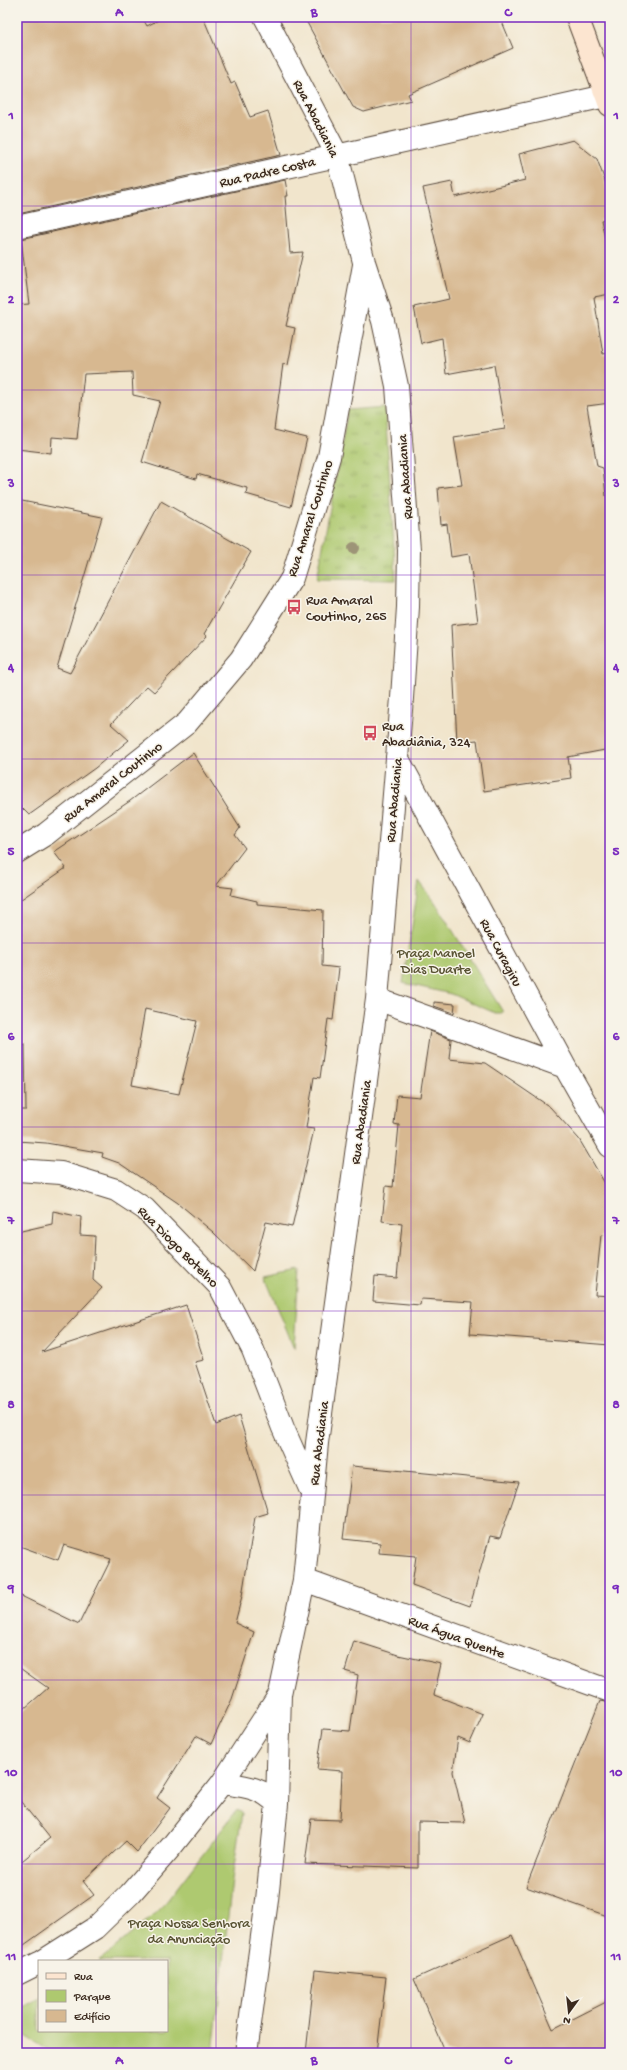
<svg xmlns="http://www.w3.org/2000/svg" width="627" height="2070" font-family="'Gochi Hand',sans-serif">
<defs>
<pattern id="grass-tufts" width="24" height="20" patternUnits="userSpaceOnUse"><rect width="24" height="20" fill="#aec96f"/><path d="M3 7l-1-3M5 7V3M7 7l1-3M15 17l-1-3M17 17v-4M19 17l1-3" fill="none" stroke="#8fa35b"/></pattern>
</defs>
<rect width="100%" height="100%" fill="#f7f3e8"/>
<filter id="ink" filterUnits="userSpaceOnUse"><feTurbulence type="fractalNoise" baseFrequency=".025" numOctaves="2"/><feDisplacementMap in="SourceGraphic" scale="8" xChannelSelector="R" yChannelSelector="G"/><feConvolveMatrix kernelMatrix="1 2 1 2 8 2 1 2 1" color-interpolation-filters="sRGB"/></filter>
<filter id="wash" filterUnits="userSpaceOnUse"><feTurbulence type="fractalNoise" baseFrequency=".012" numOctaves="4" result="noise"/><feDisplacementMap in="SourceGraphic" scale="16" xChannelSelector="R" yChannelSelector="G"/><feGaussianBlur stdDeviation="0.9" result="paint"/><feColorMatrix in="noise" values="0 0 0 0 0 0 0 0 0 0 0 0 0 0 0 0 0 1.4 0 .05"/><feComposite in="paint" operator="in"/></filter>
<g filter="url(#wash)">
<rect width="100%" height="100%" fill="#f1e5cc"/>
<path fill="url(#grass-tufts)" stroke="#747a46" d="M385,407L396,580L317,579L348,410Z"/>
<path fill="#aec96f" stroke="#747a46" d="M419,881L435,902L503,1012L501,1013H495L451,994L403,983Z
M299,1270L294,1348L265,1277Z
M237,1810L242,1813L232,1880L213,2053H52L17,2031V2011L39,1998V2031H167V1961H99L149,1919L166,1902Z"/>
<g id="blocks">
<path fill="#d7b890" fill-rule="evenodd" d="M17,17H142L147,26L164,17H203L231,84L235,82L250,117L268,111L281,155L18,214Z
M304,17H500L513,48L408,94L411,100L364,112L353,107Z
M573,140L597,159L605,181L610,205V218L601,220L610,261V294L594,297L603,354L610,353V403L587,406L597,466L603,468L606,496H610V749L568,757L571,778L484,791L477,740L457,742L451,625L478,622L469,554L451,557L447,524L441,525L438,488L462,485L454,437L505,429L494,365L446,374L442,338L421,343L414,307L449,299L423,188L452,182L455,197L525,180L519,154Z
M285,180L288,196H285L290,253L303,252L286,326L295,328L288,365L283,364L274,430L307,438L291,507L246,494L247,488L197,474L196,479L142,462L160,401L133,395L132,372L84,374L77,439L52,437L51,453L17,449V305L29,304L21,239Z
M17,500L102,517L57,668L70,673L161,501L251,552L204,634L207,636L154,692L147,686L111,724L129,740L95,768L29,815L17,803Z
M193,753L240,828L235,835L245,848L216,886L233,888L231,895L257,901V904L323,910L322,966L339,968L333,1020L328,1019L320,1078L314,1077L306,1128L314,1129L292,1227L266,1222L253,1271L213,1232L178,1203L119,1163L102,1157L103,1153L46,1143L17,1141V1110H26L25,1044L17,1046V902L66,868L54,852L130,801ZM145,1009L197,1021L179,1094L132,1085Z
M434,1002L455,1004L454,1013L434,1006Z
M430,1031L451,1039L449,1059L485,1063L550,1107L579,1139L586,1151L610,1192V1236L601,1235L595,1295L610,1296V1345L470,1334L473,1302L421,1299L420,1305L373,1301L375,1276L397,1278L402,1224L382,1221L386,1186L393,1187L399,1125L394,1124L397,1095L420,1097Z
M53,1211L81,1217L80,1235L95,1236L93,1280L102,1288L42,1352L186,1305L204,1360L195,1362L216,1425L239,1416L268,1513L255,1517L242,1596L235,1623L254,1632L232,1699L211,1744L196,1736L157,1798L170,1808L137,1852L126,1841L83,1881L94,1895L17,1950V1865L50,1838L17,1797V1715L48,1688L17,1666V1594L79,1624L111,1559L64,1545L58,1560L17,1545V1232L52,1224Z
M352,1466L519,1482L500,1538L490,1536L470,1606L412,1585L416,1556L379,1553L380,1543L343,1539Z
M354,1641L398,1655L441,1664L434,1695L483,1714L470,1743L458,1738L453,1772L465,1823L418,1822V1868L305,1864L311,1819L340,1820L342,1771L317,1769L323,1729L350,1731L358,1675L345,1671Z
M600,1701L610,1703V1917L526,1887Z
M512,1935L553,2029L610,2000V2053H446L414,1979Z
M315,1970L386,1977L377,2053H306Z"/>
</g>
</g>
<g filter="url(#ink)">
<use href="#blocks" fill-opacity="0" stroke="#564638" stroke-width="1"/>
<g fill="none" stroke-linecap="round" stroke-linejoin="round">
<g stroke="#564638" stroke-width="24">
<path id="street" d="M17,227L610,95
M397,757L565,1067L610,1146
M17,852L46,834L187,723L241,659L292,578L329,457L364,265
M377,999L565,1067
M17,1170L61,1173L116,1190L145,1209L220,1287L253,1350L283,1428L311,1491
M304,1580L610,1691
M222,1783C243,1786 262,1787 277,1804
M43,1961L95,1928L130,1894L171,1847L222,1783L280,1694
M17,1974L39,1963
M246,2053L267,1900L277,1804L280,1694L304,1580L317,1443L377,999L402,698L408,607L409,550L397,386L383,321L364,262L337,155L265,17"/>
</g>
<g stroke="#564638" stroke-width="24">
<path id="secondary" d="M577,17L610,105"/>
</g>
<use href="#street" stroke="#fff" stroke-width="22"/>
<use href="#secondary" stroke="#fce5d0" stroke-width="22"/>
</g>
<circle fill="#9d9477" cx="354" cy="548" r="6"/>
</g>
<path fill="none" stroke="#7b2cbf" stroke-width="1" stroke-opacity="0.55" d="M216,17V2053M411,17V2053M17,206H610M17,390H610M17,575H610M17,759H610M17,943H610M17,1127H610M17,1311H610M17,1495H610M17,1680H610M17,1864H610"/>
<defs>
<g id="bus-bare" transform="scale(1.2)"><path d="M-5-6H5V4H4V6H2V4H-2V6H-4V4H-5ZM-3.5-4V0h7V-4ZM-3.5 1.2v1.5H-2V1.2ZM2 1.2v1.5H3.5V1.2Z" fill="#d1495b" stroke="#f7f3e8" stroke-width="2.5" paint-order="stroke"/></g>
</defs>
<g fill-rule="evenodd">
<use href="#bus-bare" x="294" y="607"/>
<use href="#bus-bare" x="370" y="733"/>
</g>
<g text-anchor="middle" stroke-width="3" stroke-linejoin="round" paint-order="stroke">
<g font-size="14" fill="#3b2a1e" stroke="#f7f3e8">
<text transform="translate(317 118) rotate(63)" y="5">Rua Abadiania</text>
<text transform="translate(267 171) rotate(-13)" y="5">Rua Padre Costa</text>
<text transform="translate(404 477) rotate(-94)" y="5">Rua Abadiania</text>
<text transform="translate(309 518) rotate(-72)" y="5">Rua Amaral Coutinho</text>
<text transform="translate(112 781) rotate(-38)" y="5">Rua Amaral Coutinho</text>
<text transform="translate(393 800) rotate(-85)" y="5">Rua Abadiania</text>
<text transform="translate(502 952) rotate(62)" y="5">Rua Curagiru</text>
<text transform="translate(360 1122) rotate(-82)" y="5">Rua Abadiania</text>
<text transform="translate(179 1246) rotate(45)" y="5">Rua Diogo Botelho</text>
<text transform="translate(318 1443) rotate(-83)" y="5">Rua Abadiania</text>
<text transform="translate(457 1636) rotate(20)" y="5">Rua Água Quente</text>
</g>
<g font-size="14" fill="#3b2a1e" stroke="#f7f3e8" text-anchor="start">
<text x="306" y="604">Rua Amaral<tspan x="306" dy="16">Coutinho, 265</tspan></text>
<text x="382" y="730">Rua<tspan x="382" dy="16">Abadiânia, 324</tspan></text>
</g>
<g font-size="14" fill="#585232" stroke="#f7f3e8">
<text x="436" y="957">Praça Manoel<tspan x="436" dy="16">Dias Duarte</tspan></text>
<text x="189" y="1927">Praça Nossa Senhora<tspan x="189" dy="16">da Anunciação</tspan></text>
</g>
</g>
<rect width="627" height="2070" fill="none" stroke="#f7f3e8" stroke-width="44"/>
<rect x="38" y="1960" width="130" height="72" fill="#f7f3e8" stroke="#aca397"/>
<rect x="46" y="1973" width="20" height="6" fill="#fce5d0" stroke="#aca397"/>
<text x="74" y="1980" font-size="12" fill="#3b2a1e">Rua</text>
<rect x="46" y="1990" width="20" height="12" fill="#aec96f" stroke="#aca397"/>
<text x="74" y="2000" font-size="12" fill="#3b2a1e">Parque</text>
<rect x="46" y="2010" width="20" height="12" fill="#d7b890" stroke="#aca397"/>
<text x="74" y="2020" font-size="12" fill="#3b2a1e">Edifício</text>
<g transform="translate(569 2012) rotate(195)" stroke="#f7f3e8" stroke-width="3" paint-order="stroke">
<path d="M0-3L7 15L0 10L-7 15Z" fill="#3b2a1e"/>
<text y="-6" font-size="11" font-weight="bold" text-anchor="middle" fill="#3b2a1e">N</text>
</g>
<rect x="22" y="22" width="583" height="2026" fill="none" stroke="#7b2cbf" stroke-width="1.5"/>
<g font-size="13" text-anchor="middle" font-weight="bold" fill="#7b2cbf">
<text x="119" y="16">A</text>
<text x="314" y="16">B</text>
<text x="508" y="16">C</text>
<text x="11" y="119">1</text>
<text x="616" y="119">1</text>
<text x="11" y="303">2</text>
<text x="616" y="303">2</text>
<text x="11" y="487">3</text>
<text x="616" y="487">3</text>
<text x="11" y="671">4</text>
<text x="616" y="671">4</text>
<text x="11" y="855">5</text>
<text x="616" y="855">5</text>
<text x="11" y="1040">6</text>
<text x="616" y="1040">6</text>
<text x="11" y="1224">7</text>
<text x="616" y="1224">7</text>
<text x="11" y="1408">8</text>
<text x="616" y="1408">8</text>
<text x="11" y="1592">9</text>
<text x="616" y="1592">9</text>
<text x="11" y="1776">10</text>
<text x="616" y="1776">10</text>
<text x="11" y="1960">11</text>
<text x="616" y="1960">11</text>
<text x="119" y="2064">A</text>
<text x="314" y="2064">B</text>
<text x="508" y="2064">C</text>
</g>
</svg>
